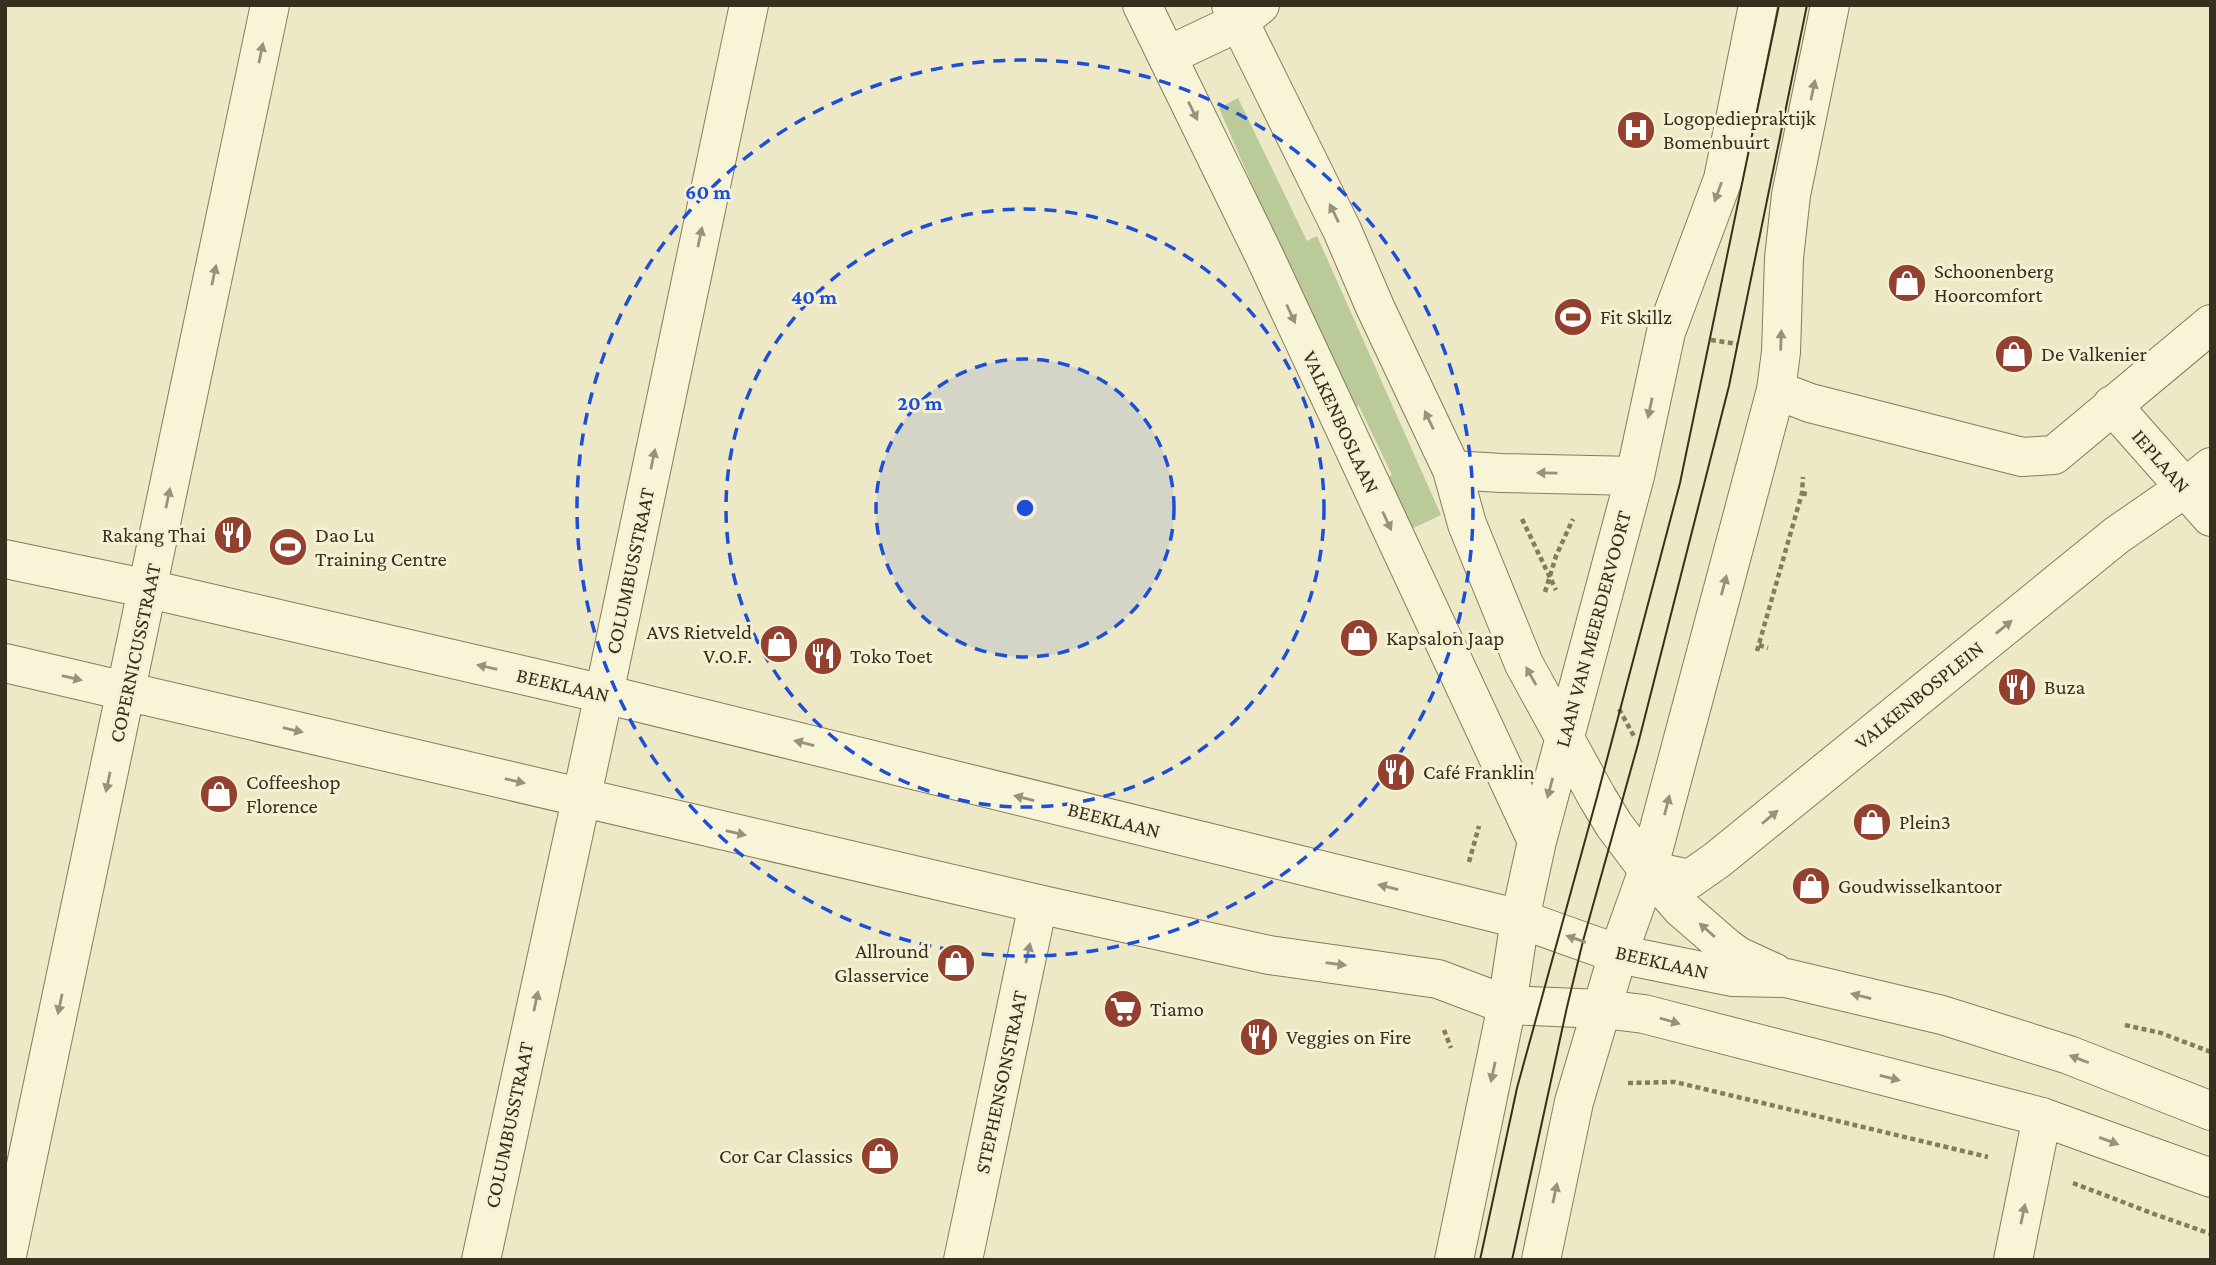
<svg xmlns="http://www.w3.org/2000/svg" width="2216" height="1265" font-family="'Crimson Pro',serif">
<rect width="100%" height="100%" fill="#ede8c5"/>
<path fill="#bbca99" d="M1238,98L1307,241L1317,236L1441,515L1409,530L1382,480L1392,475L1359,406L1349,410L1219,108Z"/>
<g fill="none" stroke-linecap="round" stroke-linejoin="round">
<g stroke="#877b5c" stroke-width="40">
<path id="minor" d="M1167,56L1239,22L1260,5
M1776,390L1810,403L2022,457L2054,455L2211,324
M2112,405L2211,517
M1648,870L1690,879L1717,860L2117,535L2185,488L2211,467
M6,1260L270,5
M481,1260L604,694L749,5
M963,1260L1038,904
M2013,1260L2042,1117"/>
</g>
<g stroke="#877b5c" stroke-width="40">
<path id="tertiary" d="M1142,5L1263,253L1537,841
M1231,5L1342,230L1375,307L1452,470L1467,524L1524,664L1597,797L1614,825L1648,870L1682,909L1727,948L1738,956L1775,973
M1452,470L1501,473L1635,476
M5,559L149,589L604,694L1520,919L1618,954L1732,977L1786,978L1942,1015L2069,1055L2211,1111
M5,663L1038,904L1269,955L1438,979L1507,1005L1603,1009L1644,1014L2042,1117L2211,1178
M1454,1260L1507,1005L1520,919L1537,841L1635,476L1666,332L1723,179L1758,5
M1541,1260L1574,1102L1618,954L1648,870L1776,390L1781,352L1784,258L1791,195L1830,5"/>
</g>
<path stroke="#877b5c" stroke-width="4.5" stroke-dasharray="5 3.5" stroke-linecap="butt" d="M1711,340L1737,344
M1802,493L1810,495
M1522,519L1556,590
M1545,592L1556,556L1573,519
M1759,645L1768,648
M1757,651L1802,493L1803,477
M1619,709L1635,738
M1469,862L1479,826
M2125,1025L2161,1033L2211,1052
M1444,1030L1451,1048
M1628,1083L1675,1082L1988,1157
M2073,1183L2154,1214L2211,1234"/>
<use href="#minor" stroke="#f8f4d8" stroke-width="38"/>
<use href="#tertiary" stroke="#f8f4d8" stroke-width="38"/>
<path stroke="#38301f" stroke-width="2" d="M1480,1260L1517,1088L1597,797L1680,483L1779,5
M1512,1260L1567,1007L1583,941L1638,744L1729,386L1807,5"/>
</g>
<defs><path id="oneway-solid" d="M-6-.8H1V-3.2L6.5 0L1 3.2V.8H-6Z" transform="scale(1.75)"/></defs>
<g fill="#98927c">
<use href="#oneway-solid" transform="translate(261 53) rotate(-78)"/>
<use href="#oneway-solid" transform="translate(1813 90) rotate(-78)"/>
<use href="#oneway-solid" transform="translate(1193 111) rotate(64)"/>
<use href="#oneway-solid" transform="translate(1718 192) rotate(110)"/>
<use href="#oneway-solid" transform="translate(1334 213) rotate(-116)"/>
<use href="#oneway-solid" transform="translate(700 237) rotate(-78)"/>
<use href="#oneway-solid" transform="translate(214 275) rotate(-78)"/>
<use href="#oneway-solid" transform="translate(1291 314) rotate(65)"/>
<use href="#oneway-solid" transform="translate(1781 340) rotate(-88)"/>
<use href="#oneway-solid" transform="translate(1650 408) rotate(102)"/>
<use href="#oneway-solid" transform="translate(1429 420) rotate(-115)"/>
<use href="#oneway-solid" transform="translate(653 459) rotate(-78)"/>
<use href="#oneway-solid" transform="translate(1547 473) rotate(-179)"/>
<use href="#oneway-solid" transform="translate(168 498) rotate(-78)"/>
<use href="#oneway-solid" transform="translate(1387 521) rotate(65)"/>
<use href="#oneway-solid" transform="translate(1724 585) rotate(-75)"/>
<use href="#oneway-solid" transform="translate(2004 627) rotate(-39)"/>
<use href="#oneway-solid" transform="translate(487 667) rotate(-167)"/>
<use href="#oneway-solid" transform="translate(1531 676) rotate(-119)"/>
<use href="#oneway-solid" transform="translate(72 678) rotate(13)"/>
<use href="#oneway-solid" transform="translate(293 730) rotate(13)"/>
<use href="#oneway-solid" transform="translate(804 743) rotate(-166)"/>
<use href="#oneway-solid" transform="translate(515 781) rotate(13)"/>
<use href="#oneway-solid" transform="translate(108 782) rotate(102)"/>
<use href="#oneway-solid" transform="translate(1550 788) rotate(105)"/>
<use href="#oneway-solid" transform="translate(1024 798) rotate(-166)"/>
<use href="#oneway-solid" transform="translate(1667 805) rotate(-76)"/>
<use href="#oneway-solid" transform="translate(1770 817) rotate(-40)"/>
<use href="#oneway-solid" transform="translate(736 833) rotate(13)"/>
<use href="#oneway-solid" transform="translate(1388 887) rotate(-166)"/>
<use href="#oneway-solid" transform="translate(1707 930) rotate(-138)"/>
<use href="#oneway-solid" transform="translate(1576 939) rotate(-161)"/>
<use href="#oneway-solid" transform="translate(1028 953) rotate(-78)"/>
<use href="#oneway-solid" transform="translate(1336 964) rotate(8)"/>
<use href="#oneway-solid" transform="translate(1861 996) rotate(-166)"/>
<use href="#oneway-solid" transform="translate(536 1001) rotate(-78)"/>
<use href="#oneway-solid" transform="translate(60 1004) rotate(102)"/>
<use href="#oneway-solid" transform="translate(1670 1021) rotate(16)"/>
<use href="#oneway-solid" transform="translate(2079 1059) rotate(-159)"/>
<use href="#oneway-solid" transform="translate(1493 1072) rotate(102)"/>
<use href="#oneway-solid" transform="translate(1890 1078) rotate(14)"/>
<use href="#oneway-solid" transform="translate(2109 1141) rotate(20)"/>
<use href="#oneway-solid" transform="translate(1555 1193) rotate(-78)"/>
<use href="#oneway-solid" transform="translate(2023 1214) rotate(-78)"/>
</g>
<circle cx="1025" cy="508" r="149" fill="#1d4ed8" fill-opacity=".12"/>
<g fill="none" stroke="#1d4ed8" stroke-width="3.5" stroke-dasharray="12 9">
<circle cx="1025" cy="508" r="149"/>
<circle cx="1025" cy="508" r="299"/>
<circle cx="1025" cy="508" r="448"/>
</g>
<defs>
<g id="hospital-disc" transform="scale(2.0125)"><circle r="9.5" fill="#94402e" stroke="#f4f1d4"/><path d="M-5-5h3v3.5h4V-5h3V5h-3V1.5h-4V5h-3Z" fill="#fff"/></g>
<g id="shop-disc" transform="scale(2.0125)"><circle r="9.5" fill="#94402e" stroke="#f4f1d4"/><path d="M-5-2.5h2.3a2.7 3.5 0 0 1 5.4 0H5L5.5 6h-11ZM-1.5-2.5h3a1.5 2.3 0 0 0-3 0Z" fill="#fff"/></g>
<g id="stadium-disc" transform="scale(2.0125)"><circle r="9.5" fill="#94402e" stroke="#f4f1d4"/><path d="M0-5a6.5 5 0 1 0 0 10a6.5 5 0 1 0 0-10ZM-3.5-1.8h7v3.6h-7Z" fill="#fff"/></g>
<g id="restaurant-disc" transform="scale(2.0125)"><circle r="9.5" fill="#94402e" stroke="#f4f1d4"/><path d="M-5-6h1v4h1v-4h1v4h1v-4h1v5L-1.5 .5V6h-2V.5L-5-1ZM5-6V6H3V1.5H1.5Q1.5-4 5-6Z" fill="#fff"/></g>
<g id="supermarket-disc" transform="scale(2.0125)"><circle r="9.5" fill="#94402e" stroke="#f4f1d4"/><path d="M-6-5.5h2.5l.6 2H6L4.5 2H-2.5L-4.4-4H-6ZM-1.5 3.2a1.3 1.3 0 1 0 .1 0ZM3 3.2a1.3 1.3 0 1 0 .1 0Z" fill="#fff"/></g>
</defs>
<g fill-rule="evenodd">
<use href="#hospital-disc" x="1636" y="130"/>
<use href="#shop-disc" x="1907" y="283"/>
<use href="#stadium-disc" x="1573" y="317"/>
<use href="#shop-disc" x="2014" y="354"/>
<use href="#restaurant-disc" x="233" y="535"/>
<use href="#stadium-disc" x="288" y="547"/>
<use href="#shop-disc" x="1359" y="638"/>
<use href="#shop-disc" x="779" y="644"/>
<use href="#restaurant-disc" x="823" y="656"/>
<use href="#restaurant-disc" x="2017" y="687"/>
<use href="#restaurant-disc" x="1396" y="772"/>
<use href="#shop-disc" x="219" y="794"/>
<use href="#shop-disc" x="1872" y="822"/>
<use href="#shop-disc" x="1811" y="886"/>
<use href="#shop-disc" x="956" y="963"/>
<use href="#supermarket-disc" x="1123" y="1009"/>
<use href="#restaurant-disc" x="1259" y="1037"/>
<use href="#shop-disc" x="880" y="1156"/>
</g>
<g text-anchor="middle" stroke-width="6" stroke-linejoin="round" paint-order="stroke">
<g font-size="21" fill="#38301f" stroke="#f4f1d4" text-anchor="start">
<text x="1663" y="125">Logopediepraktijk<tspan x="1663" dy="24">Bomenbuurt</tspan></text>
<text x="1934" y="278">Schoonenberg<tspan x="1934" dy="24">Hoorcomfort</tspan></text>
<text x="1600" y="324">Fit Skillz</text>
<text x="2041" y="361">De Valkenier</text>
<text x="206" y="542" text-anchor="end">Rakang Thai</text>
<text x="315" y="542">Dao Lu<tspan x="315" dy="24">Training Centre</tspan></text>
<text x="752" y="639" text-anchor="end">AVS Rietveld<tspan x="752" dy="24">V.O.F.</tspan></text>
<text x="1386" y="645">Kapsalon Jaap</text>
<text x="850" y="663">Toko Toet</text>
<text x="2044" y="694">Buza</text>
<text x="1423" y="779">Café Franklin</text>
<text x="246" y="789">Coffeeshop<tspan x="246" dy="24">Florence</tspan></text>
<text x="1899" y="829">Plein3</text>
<text x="1838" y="893">Goudwisselkantoor</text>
<text x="929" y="958" text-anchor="end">Allround<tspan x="929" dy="24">Glasservice</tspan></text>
<text x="1150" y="1016">Tiamo</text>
<text x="1286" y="1044">Veggies on Fire</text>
<text x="853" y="1163" text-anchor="end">Cor Car Classics</text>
</g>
<g font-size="21" fill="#38301f" stroke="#f4f1d4">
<text transform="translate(1341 422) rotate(65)" y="7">VALKENBOSLAAN</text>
<text transform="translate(2161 461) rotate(49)" y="7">IEPLAAN</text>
<text transform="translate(630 571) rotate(-78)" y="7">COLUMBUSSTRAAT</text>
<text transform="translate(1593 629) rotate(-75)" y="7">LAAN VAN MEERDERVOORT</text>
<text transform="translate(135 653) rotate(-78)" y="7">COPERNICUSSTRAAT</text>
<text transform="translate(563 685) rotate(13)" y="7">BEEKLAAN</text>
<text transform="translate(1919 695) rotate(-39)" y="7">VALKENBOSPLEIN</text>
<text transform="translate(1114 820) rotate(14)" y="7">BEEKLAAN</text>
<text transform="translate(1662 962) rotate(13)" y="7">BEEKLAAN</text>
<text transform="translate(1001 1082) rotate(-78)" y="7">STEPHENSONSTRAAT</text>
<text transform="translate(509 1125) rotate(-78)" y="7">COLUMBUSSTRAAT</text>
</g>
</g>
<circle cx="1025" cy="508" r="10" fill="#1d4ed8" stroke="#f4f1d4" stroke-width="3.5"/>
<g font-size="21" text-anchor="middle" font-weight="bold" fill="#1d4ed8" stroke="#f4f1d4" stroke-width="6" stroke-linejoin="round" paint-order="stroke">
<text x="708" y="199">60 m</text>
<text x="814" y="304">40 m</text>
<text x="920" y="410">20 m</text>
</g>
<rect width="2216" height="1265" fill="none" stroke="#38301f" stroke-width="14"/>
</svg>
